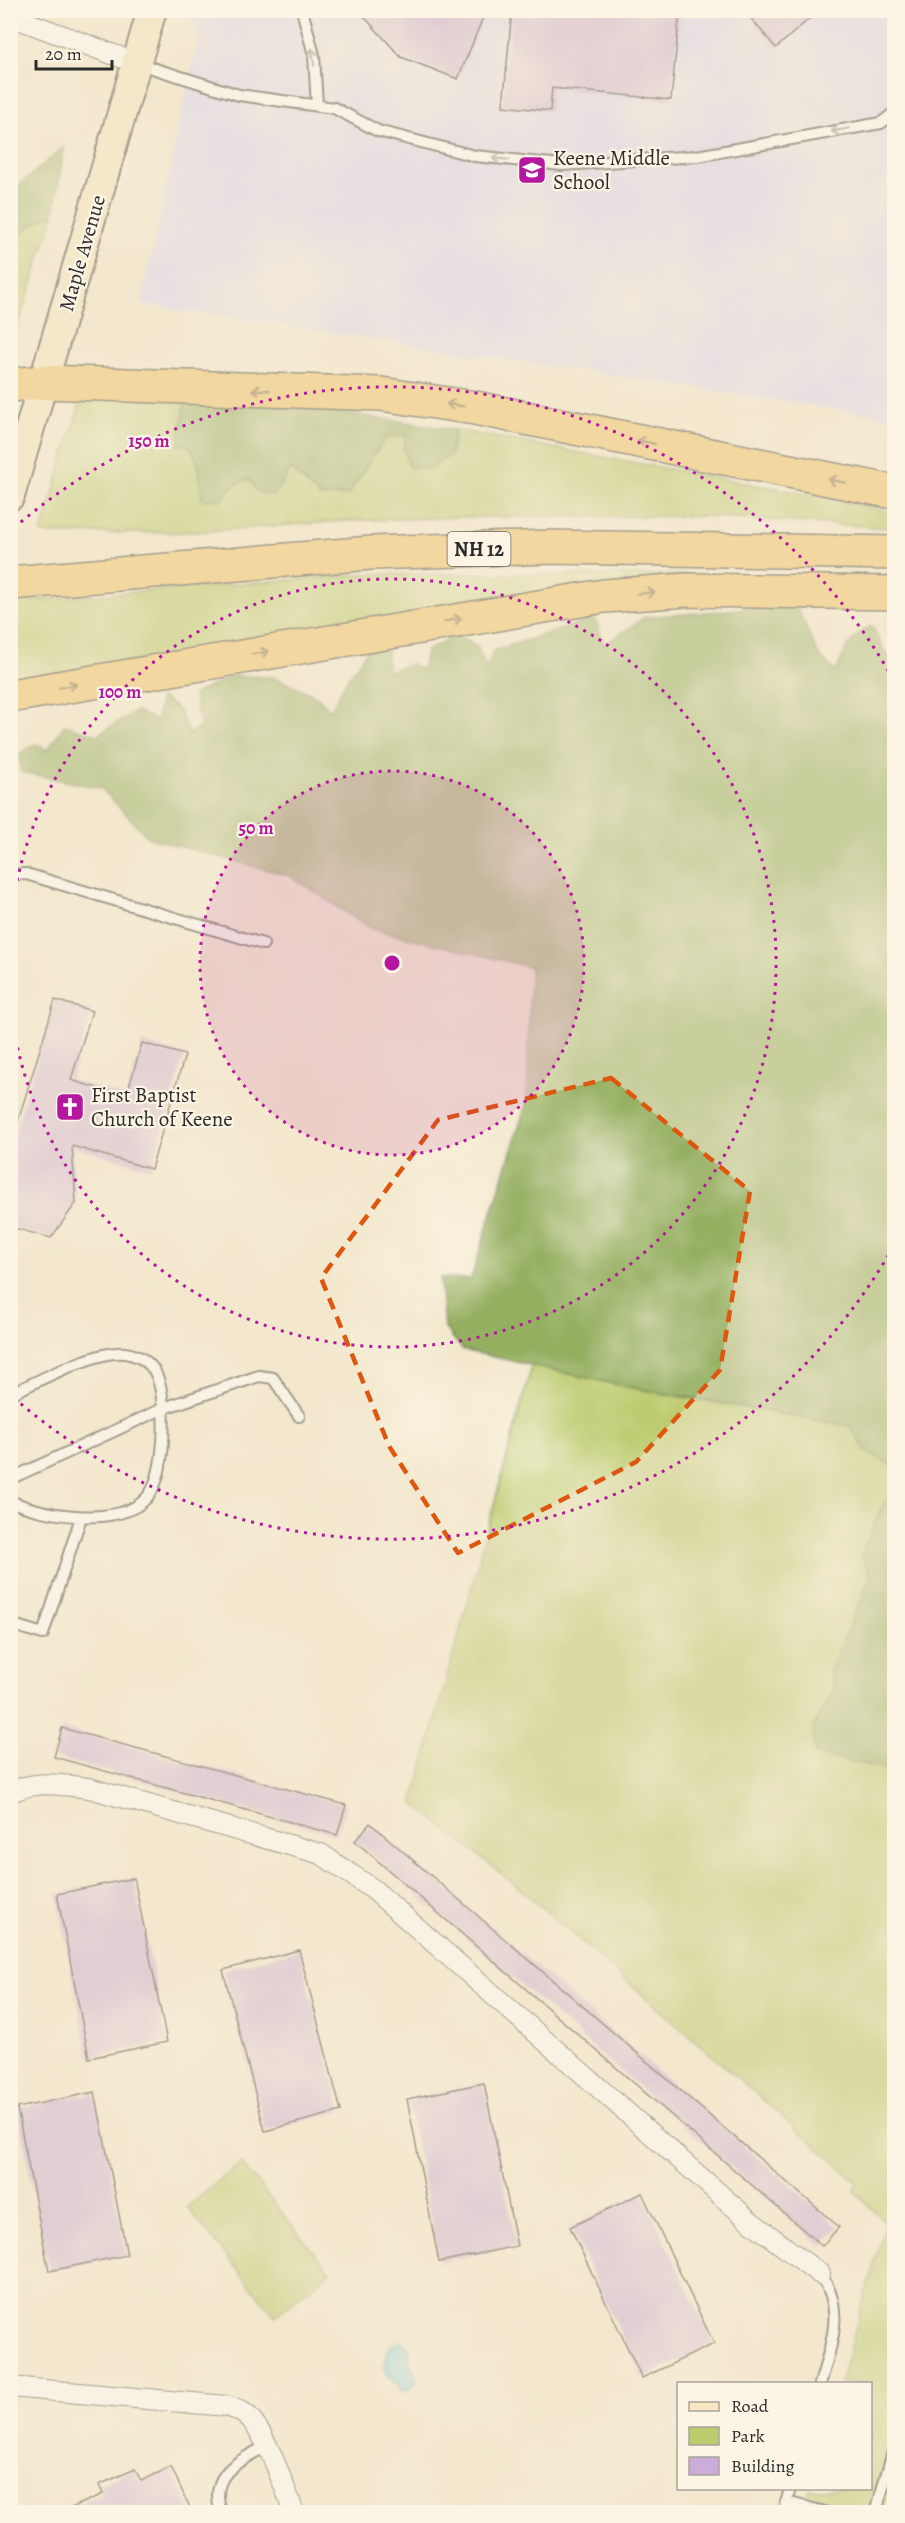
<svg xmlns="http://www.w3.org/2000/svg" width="905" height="2523" font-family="Alegreya,serif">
<rect width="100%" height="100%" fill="#fcf5e5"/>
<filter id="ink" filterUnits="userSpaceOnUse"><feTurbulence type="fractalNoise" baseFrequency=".0167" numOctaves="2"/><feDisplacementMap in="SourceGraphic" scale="12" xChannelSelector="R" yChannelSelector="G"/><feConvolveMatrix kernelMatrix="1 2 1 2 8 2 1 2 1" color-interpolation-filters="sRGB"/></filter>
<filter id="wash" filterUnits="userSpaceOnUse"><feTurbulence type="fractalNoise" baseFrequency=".008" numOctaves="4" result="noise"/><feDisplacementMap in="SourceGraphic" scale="24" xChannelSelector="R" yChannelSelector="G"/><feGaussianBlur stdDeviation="1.35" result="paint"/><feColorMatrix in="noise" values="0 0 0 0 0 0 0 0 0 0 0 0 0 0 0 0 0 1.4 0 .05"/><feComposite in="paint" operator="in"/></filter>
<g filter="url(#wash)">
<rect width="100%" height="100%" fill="#f3e8cd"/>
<path fill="#dbd6f7" d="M190,11H894V418L141,304L198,37Z"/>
<path fill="#bbcb6e" stroke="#737b4c" stroke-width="1.5" d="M54,215L11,347V246C18,232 38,219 54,215Z
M82,397L186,398L179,444L189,445L198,463L202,499L248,479L291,469L320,497L347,495L384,438L406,435L404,449L450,455L455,430L839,500L894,513V528L701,516L464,517L345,521L194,532L41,534Z
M364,574L704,575L11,680V627L18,601Z
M532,1365L628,1387L850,1426L867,1452L894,1466V1489L880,1510L871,1577L830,1671L834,1690L813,1727L815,1754L894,1770V2512H803L810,2489L870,2488V2384L840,2383L886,2222L854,2191L857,2182L529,1896L413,1803Z
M241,2163L330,2272L275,2316L187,2207Z"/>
<path fill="#94af61" stroke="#606d46" stroke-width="1.5" d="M64,147L54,215C38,219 18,232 11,246V192Z
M186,398C276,404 366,415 455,430L450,455L430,469L409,467L404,449L406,435L385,438L348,495L320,497L291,469L274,496L258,492L248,479L230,487L222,500L202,499L198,463L189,445L179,444Z
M794,601L819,656L836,672C844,652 851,635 872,626L884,651L892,658L894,653V1466L867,1452L850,1426L628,1387L463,1350L444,1327L440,1278L471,1279L527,1101L530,967L372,929L290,876L149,838L101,788L21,772L19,754L36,744L48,750L64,725L97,735L136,711L157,721L160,697L178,709L189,734L201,725L193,695L232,676L273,677L316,696L331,710L346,681L369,648L387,650V672L411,664L422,670L426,651L456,635L477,646L487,669L493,651L595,618L604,645L645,617L723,611Z
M894,1489V1770L815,1754L813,1727L834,1690L830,1671L871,1577L861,1555L880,1510Z"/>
<path fill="#65c5e3" stroke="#487887" stroke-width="1.5" d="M401,2341C412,2348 410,2353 409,2363L417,2378L414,2386L407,2391L401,2390C392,2377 381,2378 386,2361C388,2356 386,2352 389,2346Z"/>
<g id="blocks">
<path fill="#ccadda" d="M358,10H486L458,79L401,57Z
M512,10H680L671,100L552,88L550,111L503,106Z
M744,10H819L776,48Z
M55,1000L92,1011L71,1080L126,1097L142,1043L185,1055L151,1169L72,1146L76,1203L51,1238L10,1227V1147Z
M62,1728L346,1805L337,1835L54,1757Z
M370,1823L839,2227L822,2246L355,1841Z
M134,1878L167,2042L89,2058L57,1894Z
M299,1950L341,2111L265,2131L223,1970Z
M484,2083L517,2246L439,2262L407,2099Z
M95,2092L127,2255L49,2271L17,2108Z
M642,2193L714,2344L642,2378L570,2227Z
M171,2467L192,2512H62L103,2494L99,2485L135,2469L141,2481Z"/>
</g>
</g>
<g filter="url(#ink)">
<use href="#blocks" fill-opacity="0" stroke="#494743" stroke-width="1.5"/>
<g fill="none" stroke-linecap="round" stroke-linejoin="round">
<g stroke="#494743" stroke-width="14">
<path id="lane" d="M302,10L314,55L317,106
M136,63L239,95L334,108L378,131L475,156L562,165L697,156L881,123L894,113
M10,875L26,874L263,944
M10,1394C37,1382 97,1349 125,1353C138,1355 148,1360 155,1372C168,1397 166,1467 151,1492C128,1530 44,1516 10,1501
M10,1479L164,1408L259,1376L273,1378L299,1416
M10,1624L43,1634L81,1517
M820,2274C846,2309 831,2345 820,2384
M786,2502L825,2512
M221,2512C208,2474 238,2462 266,2446
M784,2512L790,2488
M876,2512L894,2448"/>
</g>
<g stroke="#494743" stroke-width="22">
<path id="street" d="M10,16L136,63
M10,1793C34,1779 63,1785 89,1788L321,1854L374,1890L750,2221L820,2274
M10,2387L227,2406C232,2408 239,2410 244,2413C265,2427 284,2488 294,2512"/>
</g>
<g stroke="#494743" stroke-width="32">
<path id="secondary" d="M10,496L152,10"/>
</g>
<g stroke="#494743" stroke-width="36">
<path id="highway" d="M10,385L44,382L381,394L475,408L894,492
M10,583L371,553L550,547L894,553
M10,696L604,596L686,590L894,593"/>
</g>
<use href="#lane" stroke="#fff" stroke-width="10"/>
<use href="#street" stroke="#fff" stroke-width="20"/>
<use href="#secondary" stroke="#f9e7c3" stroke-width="28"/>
<use href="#highway" stroke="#f1c369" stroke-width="33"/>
</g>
<defs><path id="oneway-shaft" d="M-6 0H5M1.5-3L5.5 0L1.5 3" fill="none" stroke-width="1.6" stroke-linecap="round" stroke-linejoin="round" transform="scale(1.5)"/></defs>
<g stroke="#a0a0a0">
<use href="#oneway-shaft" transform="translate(313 57) rotate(-98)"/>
<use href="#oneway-shaft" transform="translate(840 130) rotate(170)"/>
<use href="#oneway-shaft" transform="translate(501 159) rotate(-174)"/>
</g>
<g stroke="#8e774a">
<use href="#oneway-shaft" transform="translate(261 390) rotate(-178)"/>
<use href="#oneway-shaft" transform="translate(455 405) rotate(-172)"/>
<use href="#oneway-shaft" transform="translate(646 442) rotate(-169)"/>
<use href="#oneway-shaft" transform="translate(837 481) rotate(-169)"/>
<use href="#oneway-shaft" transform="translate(646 593) rotate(-4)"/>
<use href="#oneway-shaft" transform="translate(453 620) rotate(-10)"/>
<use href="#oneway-shaft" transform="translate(260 653) rotate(-10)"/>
<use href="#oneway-shaft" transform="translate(68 686) rotate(-10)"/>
</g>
</g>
<path d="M0 0H905V2523H0ZM611,1078L750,1191L720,1370L636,1462L458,1553L389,1446L321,1278L438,1120Z" fill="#f3e8cd" fill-opacity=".55" fill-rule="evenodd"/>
<path fill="none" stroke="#df570e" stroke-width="4.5" stroke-dasharray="12 8" stroke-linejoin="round" d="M611,1078L750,1191L720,1370L636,1462L458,1553L389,1446L321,1278L438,1120Z"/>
<circle cx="392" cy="963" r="192" fill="#b5179e" fill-opacity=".12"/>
<g fill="none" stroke="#b5179e" stroke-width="3" stroke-dasharray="3 6">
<circle cx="392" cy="963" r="192"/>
<path d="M11 916A384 384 0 1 1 11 1010"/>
<path d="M893 1247A576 576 0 0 1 14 1398M14 528A576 576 0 0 1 893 679"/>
</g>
<defs>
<g id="school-square" transform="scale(1.5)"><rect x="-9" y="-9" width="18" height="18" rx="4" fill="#b5179e" stroke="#fcf5e5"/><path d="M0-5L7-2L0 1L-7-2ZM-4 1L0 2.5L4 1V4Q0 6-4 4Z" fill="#fff"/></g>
<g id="church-square" transform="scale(1.5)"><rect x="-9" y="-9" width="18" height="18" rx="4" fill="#b5179e" stroke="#fcf5e5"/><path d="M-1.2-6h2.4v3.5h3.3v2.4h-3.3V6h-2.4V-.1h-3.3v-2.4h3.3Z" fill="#fff"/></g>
</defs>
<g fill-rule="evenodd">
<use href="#school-square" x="532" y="170"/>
<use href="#church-square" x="70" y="1107"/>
</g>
<g text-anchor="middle" stroke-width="4.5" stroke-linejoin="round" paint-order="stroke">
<rect fill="#fcf5e5" stroke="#6a6863" stroke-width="1.5" x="447.5" y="532" width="63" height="34" rx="4.5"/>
<g font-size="20" font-weight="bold" fill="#2b2b2b">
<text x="479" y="556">NH 12</text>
</g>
<g font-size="21" fill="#2b2b2b" stroke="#fcf5e5" text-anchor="start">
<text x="553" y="165">Keene Middle<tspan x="553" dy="24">School</tspan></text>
<text x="91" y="1102">First Baptist<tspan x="91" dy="24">Church of Keene</tspan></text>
</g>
<g font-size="21" fill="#2b2b2b" stroke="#fcf5e5">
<text transform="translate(82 253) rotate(-74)" y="7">Maple Avenue</text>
</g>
</g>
<circle cx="392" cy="963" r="9" fill="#b5179e" stroke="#fcf5e5" stroke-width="3"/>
<g font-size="18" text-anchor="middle" font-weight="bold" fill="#b5179e" stroke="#fcf5e5" stroke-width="4.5" stroke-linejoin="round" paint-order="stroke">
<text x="149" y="447">150 m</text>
<text x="120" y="698">100 m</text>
<text x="256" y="834">50 m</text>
</g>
<rect width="905" height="2523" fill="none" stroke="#fcf5e5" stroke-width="36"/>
<rect x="677" y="2382" width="195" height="108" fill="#fcf5e5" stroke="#a8a49b" stroke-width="1.5"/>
<rect x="689" y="2402" width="30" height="9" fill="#f9e7c3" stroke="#a8a49b" stroke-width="1.5"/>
<text x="731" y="2412" font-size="18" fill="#2b2b2b">Road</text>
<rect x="689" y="2427" width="30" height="18" fill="#bbcb6e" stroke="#a8a49b" stroke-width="1.5"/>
<text x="731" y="2442" font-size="18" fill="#2b2b2b">Park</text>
<rect x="689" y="2457" width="30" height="18" fill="#ccadda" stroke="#a8a49b" stroke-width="1.5"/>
<text x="731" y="2472" font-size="18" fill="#2b2b2b">Building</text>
<path d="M36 60v9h76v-9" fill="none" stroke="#2b2b2b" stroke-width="3"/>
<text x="45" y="60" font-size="18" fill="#2b2b2b" stroke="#fcf5e5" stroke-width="4.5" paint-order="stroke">20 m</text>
</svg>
